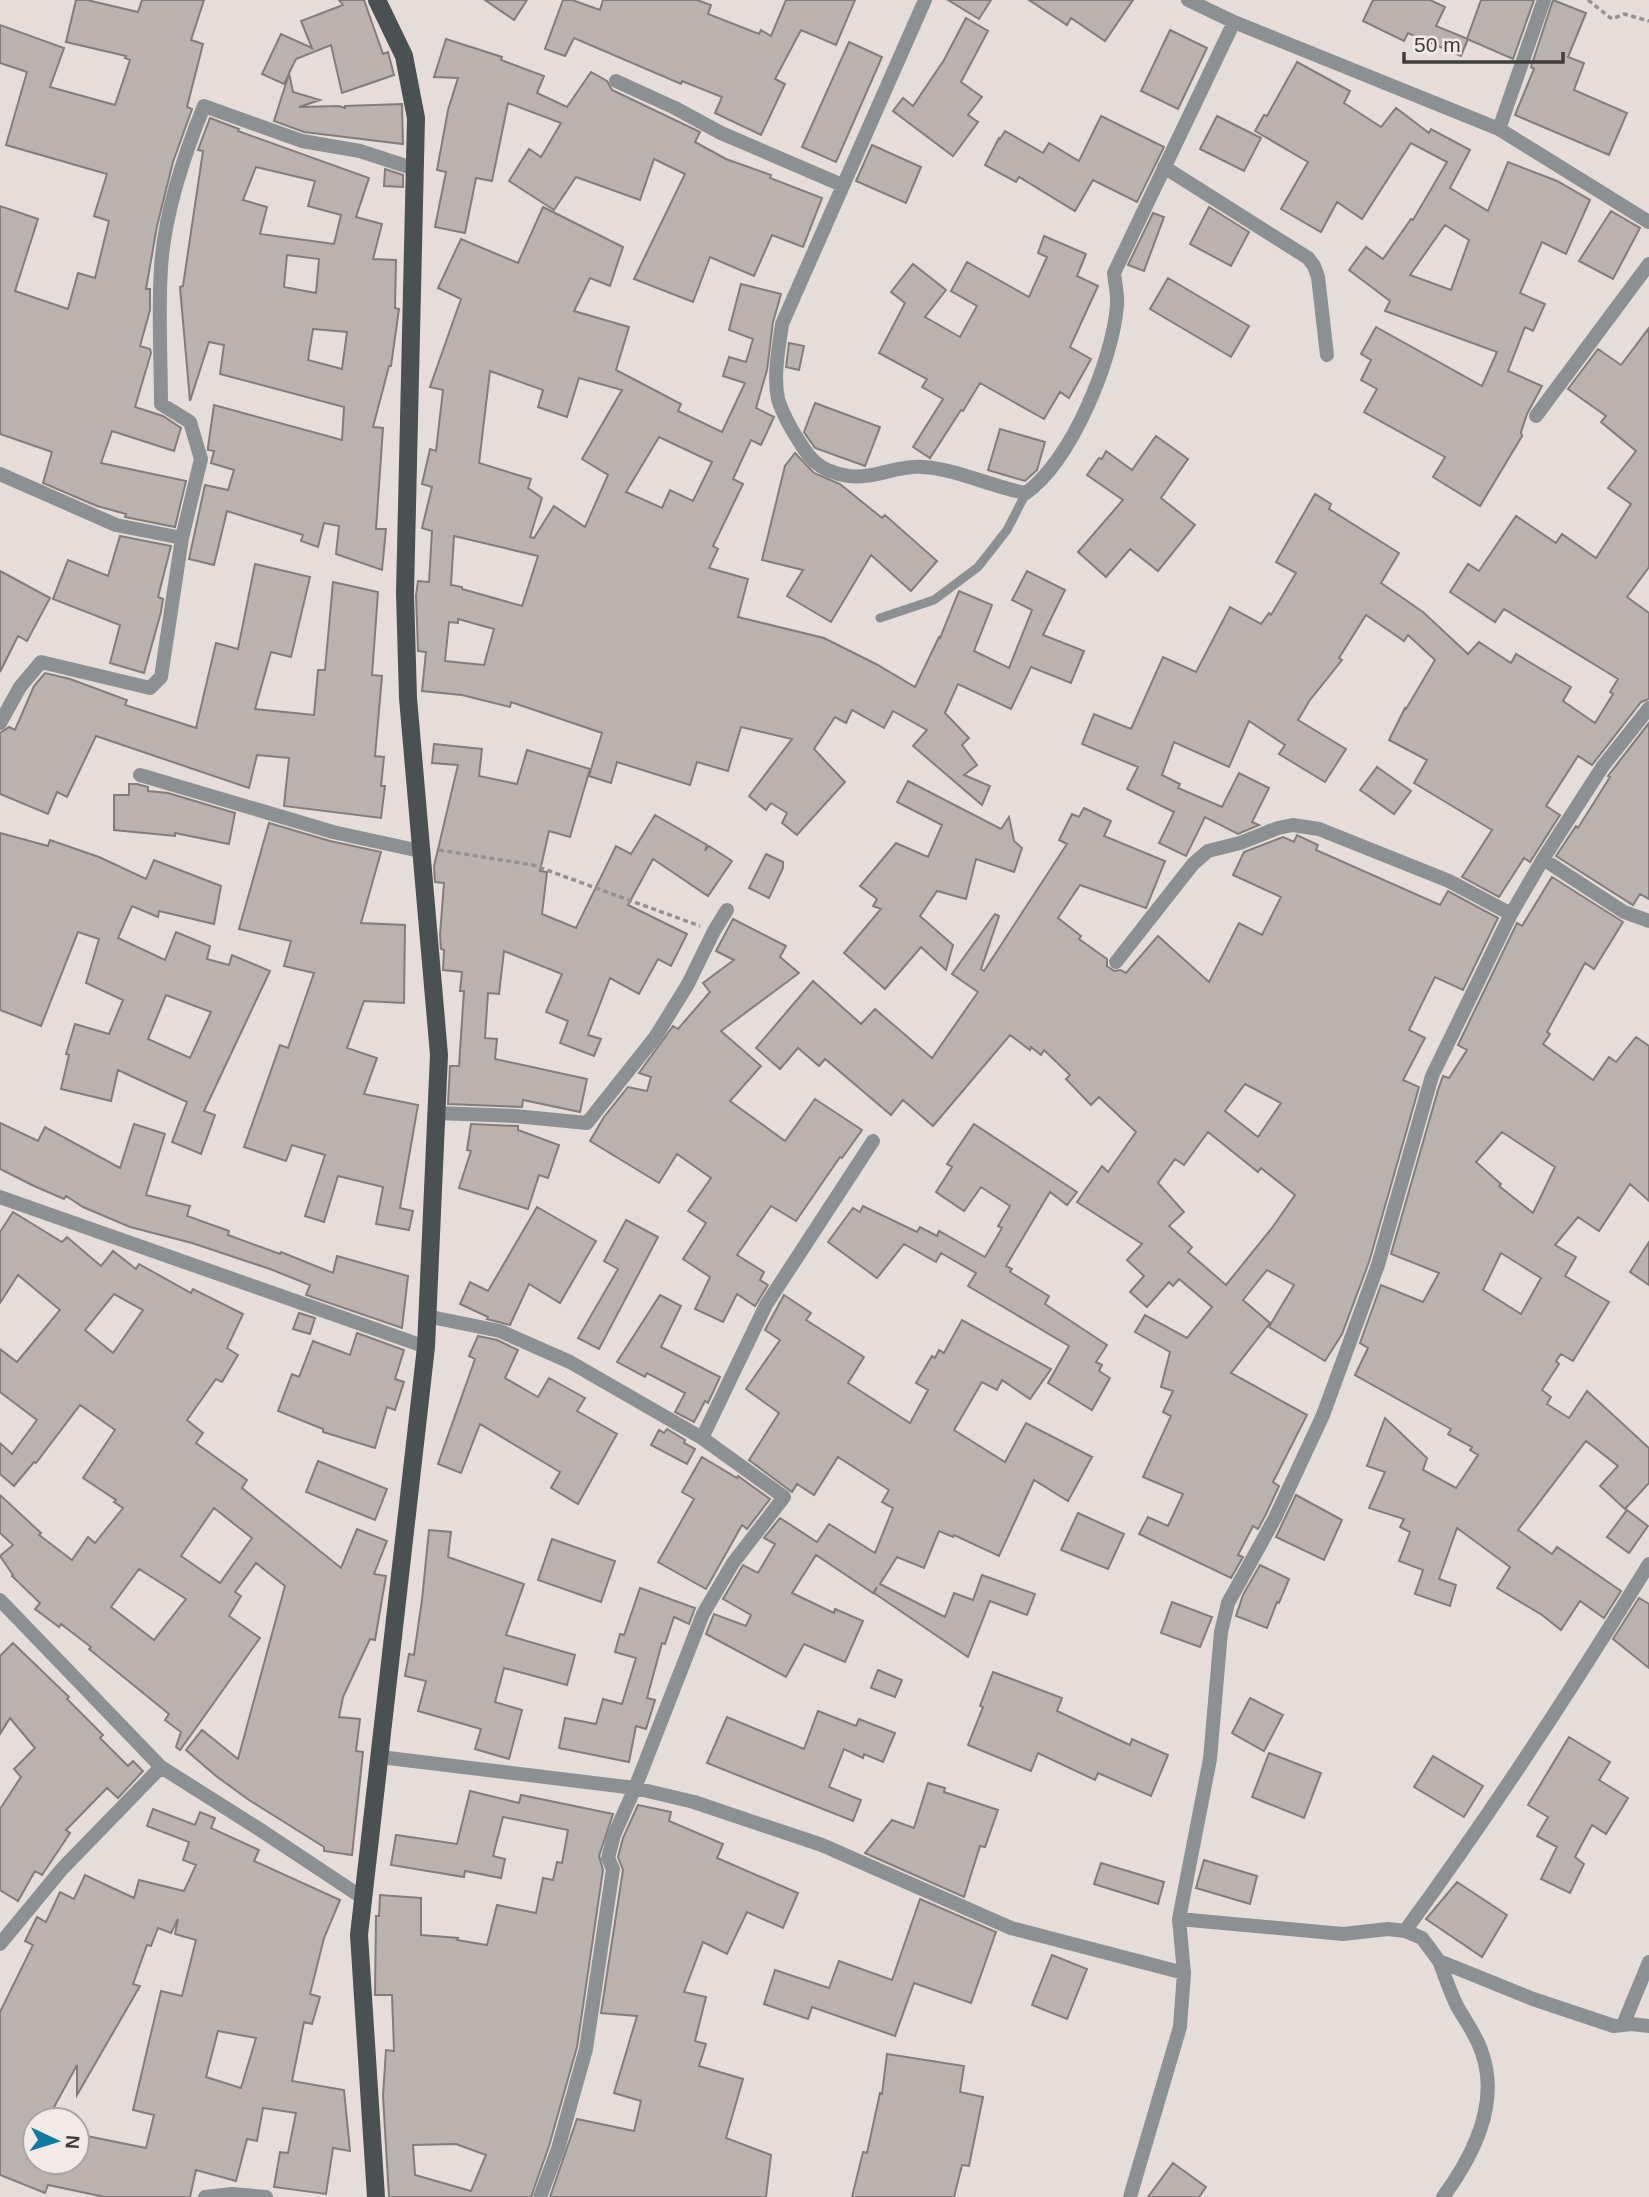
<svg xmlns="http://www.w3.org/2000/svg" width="1649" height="2197" font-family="Helvetica,sans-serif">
<rect width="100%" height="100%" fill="#e6dddb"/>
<path fill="#bbb2b0" stroke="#847c7a" stroke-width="2" fill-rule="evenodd" d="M76,0H87L138,12L142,0H204L191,40L203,44L187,107L192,109L173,162L157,226L146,289H150V310L140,346L150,349L151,353L135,407L163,416L181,428L174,451L112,431L101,463L186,481L175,527L125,517L126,514L97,506L43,483L52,452L0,434V206L38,219L15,291L68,309L78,273L95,278L109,221L94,216L107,174L6,145L27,72L0,63V25L64,48L50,87L115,105L130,60L125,58L126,56L66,42Z
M339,0H364L383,54L388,52L394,75L342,93L331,45L296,59L289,73L293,92L320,100L299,107L339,106L345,108V106L402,104L403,144L304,132L274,121L289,74L284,84L262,74L281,34L312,48L301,21L343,5Z
M485,0H527L514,20Z
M563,0H572L600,10L603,0H697L711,5L708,14L759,34L761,30L771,36L786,0H855L836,45L801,30L775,79L785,84L761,135L715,113L722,97L682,81L681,84L574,38L565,56L545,49Z
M948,0H991L979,19Z
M1029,0H1133L1105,41L1071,18L1067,25Z
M1373,0H1430L1445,7L1436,26L1468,39L1461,56L1408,33L1404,41L1363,21Z
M1481,0H1534L1513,59L1467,39Z
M1553,0L1586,13L1568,57L1584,63L1574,90L1627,113L1609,155L1515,115L1534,69L1531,67Z
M966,18L988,31L961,82L982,97L968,115L978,122L953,156L893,111L903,98L913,106L944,60Z
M1170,30L1207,48L1178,109L1141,91Z
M446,39L502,57L501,60L544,76L537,93L567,107L591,72L607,81L612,90L700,132L695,142L726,159L771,175L770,178L822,198L803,247L772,235L754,276L710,257L693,302L634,279L685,174L654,159L640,200L576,177L554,210L509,181L529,149L541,157L561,123L508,103L492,181L476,178L465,233L435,227L446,172L437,170L448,110L458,78L434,77Z
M849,42L882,57L836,162L802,147Z
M1297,62L1350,91L1344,103L1381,127L1396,108L1429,133L1431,129L1470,150L1450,188L1488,211L1508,162L1557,181L1590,200L1566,254L1542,242L1520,293L1545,304L1533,331L1525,327L1508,371L1542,386L1527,414L1521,432L1522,436L1480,506L1433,477L1445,457L1364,412L1377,389L1361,380L1371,360L1361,354L1376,327L1482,386L1497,352L1385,311L1390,301L1349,270L1366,247L1383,259L1411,219L1413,220L1447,162L1411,143L1362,219L1337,202L1321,232L1281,209L1308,162L1255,131L1264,115L1267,116ZM1445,225L1469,240L1451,290L1410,275Z
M1101,116L1164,147L1137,202L1093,180L1075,211L1019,177L1016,182L985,165L999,138L1000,139L1005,131L1043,153L1049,143L1079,161Z
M1217,116L1261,138L1244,171L1200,149Z
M210,118L239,129L238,131L369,178L356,217L382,224L373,259L396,260L395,308L399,309L391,366H389L373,427L383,428L376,529H386L382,570L336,554L339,526L324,523L318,547L301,541L303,535L227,511L214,565L189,559L205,485L228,490L234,470L211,463L214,451L208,450V447L214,405L342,440L344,407L220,374L224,345L209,342L190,401L180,287L183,286L203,151L198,150ZM256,167L315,181L308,206L341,215L334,244L260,234L267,207L243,200ZM287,255L319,259L316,293L284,287ZM313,329L347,332L342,369L308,360Z
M872,145L921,167L906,203L856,181Z
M385,169L403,175V187L384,186Z
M543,207L623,247L610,286L590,278L574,311L629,327L616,370L681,404L678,411L722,432L745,383L723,376L729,357L746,362L753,339L729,330L741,284L781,294L773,322L767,370L756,408L774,417L761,445L751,440L733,479L743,484L713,546L718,549L709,568L748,579L738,617L824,638L876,664L915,687L939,637L940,638L959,591L992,605L974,651L1009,668L1032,610L1012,600L1027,571L1065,590L1043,635L1084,651L1071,683L1031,667L1011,709L958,684L945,713L969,738L962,745L977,765L964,775L990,786L982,805L913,746L927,730L893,711L884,728L852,710L846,723L835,717L814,749L845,782L797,835L782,823L787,813L771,803L766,810L749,796L792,739L741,727L728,771L697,762L690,785L617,762L611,783L589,776L602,733L511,702L510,707L462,695L422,691L426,652L418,651L416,595L418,581L429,582L432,531L422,528L432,487L422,484L430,449L436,451L443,390L430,387L461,299L438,288L461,239L518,263ZM490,371L543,390L538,407L567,417L579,378L622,390L582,459L608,475L585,527L554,506L534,538L530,537L542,498L528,488L531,479L479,463ZM659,437L712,462L693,501L670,490L662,508L626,492ZM454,536L538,556L522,606L462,589V587L451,585ZM458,619L494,629L484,665L445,661L449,622L458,623Z
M1209,207L1249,232L1231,266L1190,244Z
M1611,211L1640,228L1613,279L1579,261Z
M1153,213L1164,217L1144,271L1128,265Z
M1044,236L1086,254L1077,276L1098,286L1070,347L1091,359L1069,398L1060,392L1044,419L980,383L963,411L961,410L930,458L913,447L943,399L922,387L927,379L879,353L905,303L891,292L913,264L946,290L925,317L960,337L977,306L951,291L967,262L1029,297L1047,257L1038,253Z
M1168,278L1249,326L1231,357L1150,309Z
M1649,328V567L1627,597L1649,613V699L1641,702L1592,765L1578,756L1546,806L1560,815L1530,862L1524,858L1499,897L1462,877L1492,830L1414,783L1427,760L1389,740L1405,708L1406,709L1435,660L1408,635L1404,641L1366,615L1339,658L1342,660L1310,700L1298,720L1346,749L1325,782L1279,754L1285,745L1249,721L1229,767L1174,742L1162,775L1180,784L1178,788L1222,807L1239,773L1269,788L1252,822L1259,825L1238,834L1205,817L1186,856L1159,843L1174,812L1127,789L1138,767L1082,744L1094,714L1131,729L1163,657L1196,672L1230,607L1261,624L1269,613L1271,615L1296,573L1276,562L1315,494L1331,504L1329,509L1399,553L1381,583L1423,612L1468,654L1479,642L1511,663L1516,654L1571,687L1563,701L1595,723L1613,694L1610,692L1618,679L1504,609L1495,622L1450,592L1468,564L1479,571L1516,516L1556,543L1562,534L1596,558L1631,504L1608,488L1636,451L1601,422L1606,416L1568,389L1598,349L1621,365Z
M789,343L804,346L799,370L786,367Z
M815,403L880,427L865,466L815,448L804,432Z
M1000,429L1045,442L1037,470L1025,481L988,470Z
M1156,436L1188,459L1161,498L1195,525L1158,571L1130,549L1106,577L1078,552L1123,500L1087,475L1099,458L1102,459L1106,451L1132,470Z
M795,453L814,473L840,484L882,518L885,515L937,561L911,591L871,555L831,622L787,596L803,570L762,560L785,466Z
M120,536L171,546L158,597L163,599L161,612L144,673L110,663L120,625L53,599L68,560L108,576Z
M255,564L310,577L291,657L271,652L255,709L314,715L318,670H325L333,582L378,592L372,675L382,676L375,756L384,757L381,786H385L381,818L284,806L289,758L257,755L249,788L96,736L67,797L57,792L48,814L0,794V733L9,727L15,730L34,686L45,673L70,679L127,700L125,705L196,728L216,643L238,649Z
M0,571L50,598L27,641L18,636L0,672Z
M1649,723V899L1640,894L1633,905L1556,856L1576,826L1578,828L1610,777L1608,776L1611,772Z
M434,744L482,749L479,776L517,784L527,750L590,769L570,837L549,831L540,871L547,872L542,914L576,928L616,846L631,854L655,815L707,845L705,851L709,846L732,861L708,896L653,859L628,905L687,934L671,966L658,959L639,994L610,978L588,1035L601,1039L594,1056L560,1043L568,1021L546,1012L562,974L504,951L499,994L488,993L485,1038L497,1039L495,1059L587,1079L580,1112L523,1100L522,1107L448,1104L450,1066H459L464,991H460L462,972L443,970L444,950L441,949L440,935L444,883L435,882L434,866L458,765L432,763Z
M1377,767L1411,791L1394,814L1360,790Z
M908,781L1001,829L1009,817L1014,841L1022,848L1014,872L976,859L966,899L937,891L920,916L953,945L946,970L921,947L885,989L844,953L881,909L873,906L877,899L860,886L896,843L928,857L942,825L897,802Z
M129,784H137L148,787V791L168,793L235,813L229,844L175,833V836L114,830V795H129Z
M1084,808L1111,821L1104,836L1165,861L1146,908L1080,885L1058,918L1081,936L1079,939L1107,959V966L1114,971L1121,970L1126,973L1158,936L1209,982L1239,923L1262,935L1281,897L1233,875L1244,852L1283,837L1294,842L1297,835L1318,845L1316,850L1440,905L1448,891L1498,918L1463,990L1435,977L1409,1030L1425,1038L1403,1080L1419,1087L1369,1262L1342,1334L1325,1361L1269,1327L1294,1285L1267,1270L1243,1300L1270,1323L1231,1373L1307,1415L1273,1482L1279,1486L1266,1514L1258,1529L1253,1526L1238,1555L1243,1557L1231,1578L1139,1534L1148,1517L1168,1526L1183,1494L1143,1477L1171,1416L1163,1412L1173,1391L1161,1387L1170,1352L1135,1332L1145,1315L1187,1338L1212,1307L1179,1279L1173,1286L1169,1282L1147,1307L1130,1292L1144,1276L1127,1260L1142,1244L1077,1202L1102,1166L1108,1172L1136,1132L1099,1097L1091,1105L1066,1079L1070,1075L1044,1050L1041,1055L1031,1047L1030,1050L1010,1035L933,1126L903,1100L891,1115L825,1059L819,1066L798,1048L780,1069L756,1048L813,981L861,1024L875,1009L932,1058L978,992L952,974L995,914L999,916L981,969L984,971L1067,844L1059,840L1072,814L1079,817ZM1245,1084L1281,1103L1258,1137L1225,1111ZM1208,1132L1258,1172L1261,1168L1295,1195L1272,1228L1226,1285L1188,1252L1192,1247L1169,1226L1184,1212L1158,1183L1175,1159L1184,1165Z
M269,823L330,841L381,852L361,923L405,925L404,1003L364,1001L347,1048L377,1058L364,1094L418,1105L400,1208L413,1211L409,1230L376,1224L383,1187L338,1176L324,1222L305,1216L325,1155L292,1145L286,1161L244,1147L280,1045L288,1048L314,973L284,966L291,941L239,929Z
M0,833L48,846L50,840L99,857L146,879L154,860L221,886L214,924L159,911L158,917L132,906L118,938L165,960L176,932L210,946L207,959L229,965L232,955L270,971L204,1111L215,1115L201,1154L172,1142L187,1102L118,1070L111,1101L61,1089L69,1055L66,1054L75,1024L109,1034L123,1000L86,983L99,939L78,932L41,1026L0,1010ZM166,995L211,1012L190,1058L148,1039Z
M766,854L783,862V868L769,898L749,888Z
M1552,877L1623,922L1594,969L1585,963L1547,1032L1550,1034L1543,1044L1593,1080L1609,1057L1616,1062L1636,1037L1649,1046V1201L1630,1184L1599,1231L1578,1217L1555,1245L1576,1257L1565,1276L1609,1302L1573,1361L1561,1354L1556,1361L1559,1364L1542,1390L1551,1397L1547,1404L1569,1418L1587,1391L1649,1448V1483L1625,1509L1600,1486L1618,1466L1586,1441L1518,1530L1552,1554L1557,1547L1621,1591L1604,1618L1580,1601L1561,1630L1542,1615L1497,1588L1510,1567L1457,1528L1439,1579L1456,1585L1450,1606L1415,1594L1423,1570L1399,1561L1410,1532L1400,1527L1404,1519L1369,1508L1385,1472L1367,1466L1385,1418L1427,1458L1423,1470L1456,1488L1478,1455L1470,1450L1472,1447L1448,1434L1451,1429L1355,1375L1368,1348L1360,1343L1381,1285L1423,1302L1439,1273L1391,1254L1438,1090L1443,1076L1449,1078L1467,1050L1458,1045L1517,923L1522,926ZM1502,1132L1555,1167L1533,1213L1499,1186L1501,1184L1476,1162ZM1501,1253L1541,1278L1521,1314L1483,1290Z
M733,919L786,946L780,957L799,973L721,1031L761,1066L730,1101L785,1141L815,1099L862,1130L842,1158L840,1157L796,1221L771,1206L737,1255L764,1272L760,1280L768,1285L755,1306L737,1294L723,1322L695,1309L710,1277L683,1259L706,1223L688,1211L711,1178L677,1154L659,1183L590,1141L604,1117L628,1087L647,1091L651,1077L639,1073L673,1026L678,1029L710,992L703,983L734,960L716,951Z
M0,1123L38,1141L45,1127L120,1168L134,1124L165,1134L146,1195L190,1206L187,1216L229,1231L228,1235L280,1254L281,1252L333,1273L337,1256L408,1276L402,1328L306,1295L310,1285L270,1269L192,1243L130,1227L83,1207L66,1196L64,1199L34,1186L0,1169Z
M471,1124L518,1126V1130L559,1145L548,1178L539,1175L528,1209L459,1188L471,1151L467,1150Z
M974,1124L1077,1192L1067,1205L1050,1192L1006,1266L1012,1269L1010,1272L1049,1296L1045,1304L1107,1345L1096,1362L1102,1365L1099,1371L1110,1378L1092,1410L1048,1383L1069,1346L968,1286L976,1273L941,1253L936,1262L904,1244L877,1278L828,1242L853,1208L860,1212L863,1206L917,1232L920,1227L937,1236L939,1231L985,1257L1002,1228L998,1226L1010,1206L981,1187L964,1211L936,1192L952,1167L947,1164Z
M537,1207L596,1241L560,1303L529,1284L510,1325L487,1319L488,1317L460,1304L470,1282L488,1291Z
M13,1212L62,1242L67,1237L101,1266L113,1251L136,1269L139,1264L191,1293L193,1289L243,1314L227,1348L238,1355L222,1382L216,1379L187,1420L203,1433L196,1443L247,1480L242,1488L341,1568L357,1529L387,1541L374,1574L386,1576L375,1640L370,1639L343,1697L339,1717L360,1719L356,1751L363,1752L352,1855L324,1851V1847L249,1800L216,1776L186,1750L202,1730L238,1759L285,1586L256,1563L235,1592L241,1596L229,1616L260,1638L180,1750L176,1747L181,1732L165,1720L169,1714L89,1649L91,1647L61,1624L59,1627L35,1609L40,1603L12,1576L13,1575L0,1556L13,1545L0,1533V1495L41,1533L39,1535L72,1560L88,1537L95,1543L123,1508L114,1502L116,1500L83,1478L115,1430L80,1405L36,1463L34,1462L14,1486L0,1474V1443L12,1454L37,1420L0,1392V1349L17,1362L60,1310L18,1275L0,1303V1232ZM114,1294L143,1310L113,1353L85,1330ZM214,1508L252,1538L220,1583L181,1556ZM139,1569L186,1599L154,1640L111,1607Z
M626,1220L658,1237L599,1349L578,1338L618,1269L604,1261Z
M1649,1242V1285L1630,1272Z
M660,1295L681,1306L661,1347L720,1377L708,1403L705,1401L694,1422L675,1412L685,1393L647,1373L645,1377L617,1362Z
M784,1295L811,1313L806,1320L864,1357L848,1383L910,1423L928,1390L916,1383L932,1356L935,1358L939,1350L944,1353L962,1320L1051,1369L1030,1399L1002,1380L997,1390L982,1382L954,1430L1005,1462L1026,1423L1092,1457L1068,1501L1034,1480L999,1556L954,1535L953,1537L939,1531L924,1568L897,1557L880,1584L945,1617L954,1593L973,1600L982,1575L1035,1594L1027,1615L990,1601L968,1657L874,1593L877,1587L873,1593L816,1555L792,1593L834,1613L835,1609L863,1621L845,1662L804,1644L786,1677L706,1634L714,1614L746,1626L751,1615L723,1599L743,1565L758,1573L775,1544L764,1538L780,1518L817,1542L829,1524L875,1553L893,1508L882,1502L889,1490L838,1457L814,1495L797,1484L792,1492L749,1460L779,1413L746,1389L780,1340L765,1330Z
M299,1313L315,1318L310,1334L293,1329Z
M357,1333L404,1350L395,1379L404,1382L395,1410L387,1407L375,1448L323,1432V1429L278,1411L292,1374L299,1377L313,1341L350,1355Z
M478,1336L497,1340L518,1350L505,1378L538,1397L549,1378L585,1398L577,1411L617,1434L578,1504L551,1488L560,1472L480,1424L461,1473L438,1464L475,1359L469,1356Z
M667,1429L685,1440L684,1443L695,1449L687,1464L651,1445L659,1430L664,1433Z
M702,1457L737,1478L738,1476L770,1499L747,1529L742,1525L706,1589L658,1562L694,1499L682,1492Z
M318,1461L387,1489L375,1520L306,1492Z
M1296,1495L1342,1520L1324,1560L1276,1537Z
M1627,1510L1648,1526L1629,1553L1607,1537Z
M1078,1513L1124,1534L1108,1569L1061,1550Z
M429,1530L451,1532L448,1557L524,1584L506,1635L575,1655L567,1685L504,1668L495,1702L522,1710L509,1759L475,1749L481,1729L418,1711L426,1681L405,1676L409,1654L414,1655L422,1600Z
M552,1539L615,1561L601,1602L538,1580Z
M1260,1565L1289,1579L1279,1603L1277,1602L1267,1628L1236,1616L1243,1595Z
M640,1588L695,1608L689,1624L674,1617L665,1644L662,1643L647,1698L655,1700L646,1729L636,1726L629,1762L559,1748L565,1718L596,1724L603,1699L622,1704L636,1658L615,1652L620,1634L624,1635Z
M1639,1598L1649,1604V1668L1613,1639Z
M1172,1602L1212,1617L1200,1647L1161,1633Z
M13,1643L69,1697L67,1699L103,1735L100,1738L128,1766L133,1761L143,1771L118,1798L107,1788L66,1830L70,1833L42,1875L35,1871L18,1901L0,1890V1809L21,1777L14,1769L35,1748L10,1718L0,1734V1656Z
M878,1670L902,1680L895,1697L871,1688Z
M993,1672L1062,1698L1057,1711L1130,1745L1132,1739L1168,1755L1151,1796L1098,1773L1095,1780L1038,1753L1031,1771L968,1745L983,1707L980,1706Z
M1250,1698L1283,1715L1264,1751L1232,1733Z
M818,1711L856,1726L859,1719L895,1733L883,1762L864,1754L863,1758L844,1749L829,1787L861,1800L853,1821L707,1763L727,1717L804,1749Z
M1569,1737L1610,1762L1599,1780L1628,1798L1606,1834L1592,1825L1575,1857L1584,1864L1570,1893L1541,1879L1557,1847L1537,1836L1548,1817L1528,1805Z
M1269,1753L1321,1773L1304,1818L1252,1797Z
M1433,1756L1483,1786L1464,1817L1414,1787Z
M928,1783L945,1788L944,1792L998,1810L985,1847L980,1846L964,1897L865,1853L892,1820L914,1828Z
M470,1791L519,1803L521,1795L613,1814L599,1856L603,1870L577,2047L549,2146L531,2197H389L383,2096L386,2050L394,2051L392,1995H375L376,1916H379L380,1895L421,1898V1935L458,1938L457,1940L487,1945L497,1905L536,1913L543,1878L553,1880L557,1862L562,1863L568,1830L503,1817L493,1856L505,1859L501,1878L465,1871L464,1877L391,1865L396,1835L457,1844ZM456,2144L486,2155L471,2191L415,2175L413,2145Z
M638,1805L671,1812L669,1821L723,1844L717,1858L798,1893L783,1928L747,1912L727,1954L703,1942L684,1992L706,1997L695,2041L706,2044L699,2066L743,2079L726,2138L771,2155L766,2197H550L577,2119L634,2131L641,2101L614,2093L637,2016L601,2013L623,1870L618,1857L623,1838Z
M153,1809L195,1825L200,1812L215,1818L211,1828L259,1850L254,1861L340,1900L324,1938L310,1994L320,1997L312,2024L304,2022L292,2081L344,2090L350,2151L333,2148L326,2194L274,2187L280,2152L288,2153L296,2113L263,2108L257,2141L247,2139L236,2181L196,2170L190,2197H105L48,2185L45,2193L0,2175V2012L33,1945L25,1941L37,1917L46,1922L60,1892L74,1899L85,1875L134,1898L139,1880L184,1891L196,1865L183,1860L189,1842L147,1826ZM178,1919L175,1934L196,1940L182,1996L161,1991L133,2110L154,2115L146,2148L77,2134V2162H35V2120H47L77,2065V2095L140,1986L133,1984L147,1945L151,1946L158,1928L171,1933ZM218,2031L256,2038L241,2088L206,2077Z
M1204,1860L1257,1876L1250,1904L1196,1888Z
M1101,1863L1164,1882L1158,1904L1094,1884Z
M1457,1882L1507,1915L1482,1957L1426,1919Z
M920,1899L996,1932L971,2003L914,1983L895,2036L812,2007L808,2019L764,2004L775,1970L829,1988L839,1961L892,1980Z
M1052,1955L1087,1969L1067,2019L1032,2005Z
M887,2054L964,2066L960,2092L983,2097L969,2166L962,2165L954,2197H852L863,2152L867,2153L880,2093L882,2094Z
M1173,2163L1206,2187L1199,2197H1148Z"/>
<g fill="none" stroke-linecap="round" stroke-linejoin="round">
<path stroke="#96908e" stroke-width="3.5" stroke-dasharray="5 3.5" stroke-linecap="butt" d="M1588,0L1612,19L1624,14L1649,21
M439,850L533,865L700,926"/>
<path stroke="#8d9092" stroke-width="9" d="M880,618L934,600L978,567L1007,530L1026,493"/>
<path stroke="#8d9092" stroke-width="14" d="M925,0L782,324C779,348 773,375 778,399C781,409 786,419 791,428C807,455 815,471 849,476C875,479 897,465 923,467C958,469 991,487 1026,493C1071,461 1113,360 1117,305C1118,295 1115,283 1114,273L1234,22
M1188,0L1234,22L1499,129L1649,222
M616,81L675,108L721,133L842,185
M1499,129L1544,0
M1164,167L1308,258L1314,266L1318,277L1327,355
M1536,416L1649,264
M0,474L116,525L182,538
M0,723L20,687L41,662L150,688L161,677L182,538L201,459L190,422L161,404C161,359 158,313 161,268C164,216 184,155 204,106L302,141L360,151L415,169
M140,775L333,832L420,851
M1543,859L1624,912L1649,921
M1116,962L1193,864L1208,851L1240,843L1278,828L1293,825L1319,829L1449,881L1511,914
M436,1113L515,1116L587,1123L656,1036L688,984L714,931L727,910
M0,1197L426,1347
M426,1316L500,1331L570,1362L702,1438L784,1497L733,1563L703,1614L635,1788L614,1835L608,1858L613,1869L586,2049L558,2149L540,2197
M702,1438L766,1305L873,1141
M0,1600L161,1767L259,1829L363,1898
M380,1757L635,1788L694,1802L822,1845L1011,1928L1184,1973
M1179,1919L1343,1934L1388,1929L1405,1931L1422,1938L1439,1961L1533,1999L1614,2026L1631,2024L1649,2026
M1405,1931C1492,1812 1572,1689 1649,1564
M0,1944L62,1869L161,1767
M1439,1961C1445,1976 1450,1992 1457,2006C1466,2022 1477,2036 1482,2053C1500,2104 1473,2156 1443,2197
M1623,2025L1649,1962
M205,2197L232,2194L266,2197
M1130,2197L1180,2027L1184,1973L1179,1919L1210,1759L1221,1632L1228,1603L1275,1518L1323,1415L1378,1265L1432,1076L1511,914L1543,859L1603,766L1649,708"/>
<path stroke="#4b5053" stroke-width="18" d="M376,2197L359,1935L426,1347L439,1055L408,698L405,593L416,118L404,56L377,0"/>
</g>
<g transform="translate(56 2141) rotate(94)"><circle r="33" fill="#f3eae8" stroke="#aba4a3" stroke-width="2"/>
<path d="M0-5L12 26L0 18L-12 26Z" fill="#0e79a3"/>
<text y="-10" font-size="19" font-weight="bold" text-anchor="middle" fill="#403c3b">N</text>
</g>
<path d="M1404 52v10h159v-10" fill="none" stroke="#403c3b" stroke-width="3.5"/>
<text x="1414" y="52" font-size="21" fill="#403c3b" stroke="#f3eae8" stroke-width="5" paint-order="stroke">50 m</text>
</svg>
